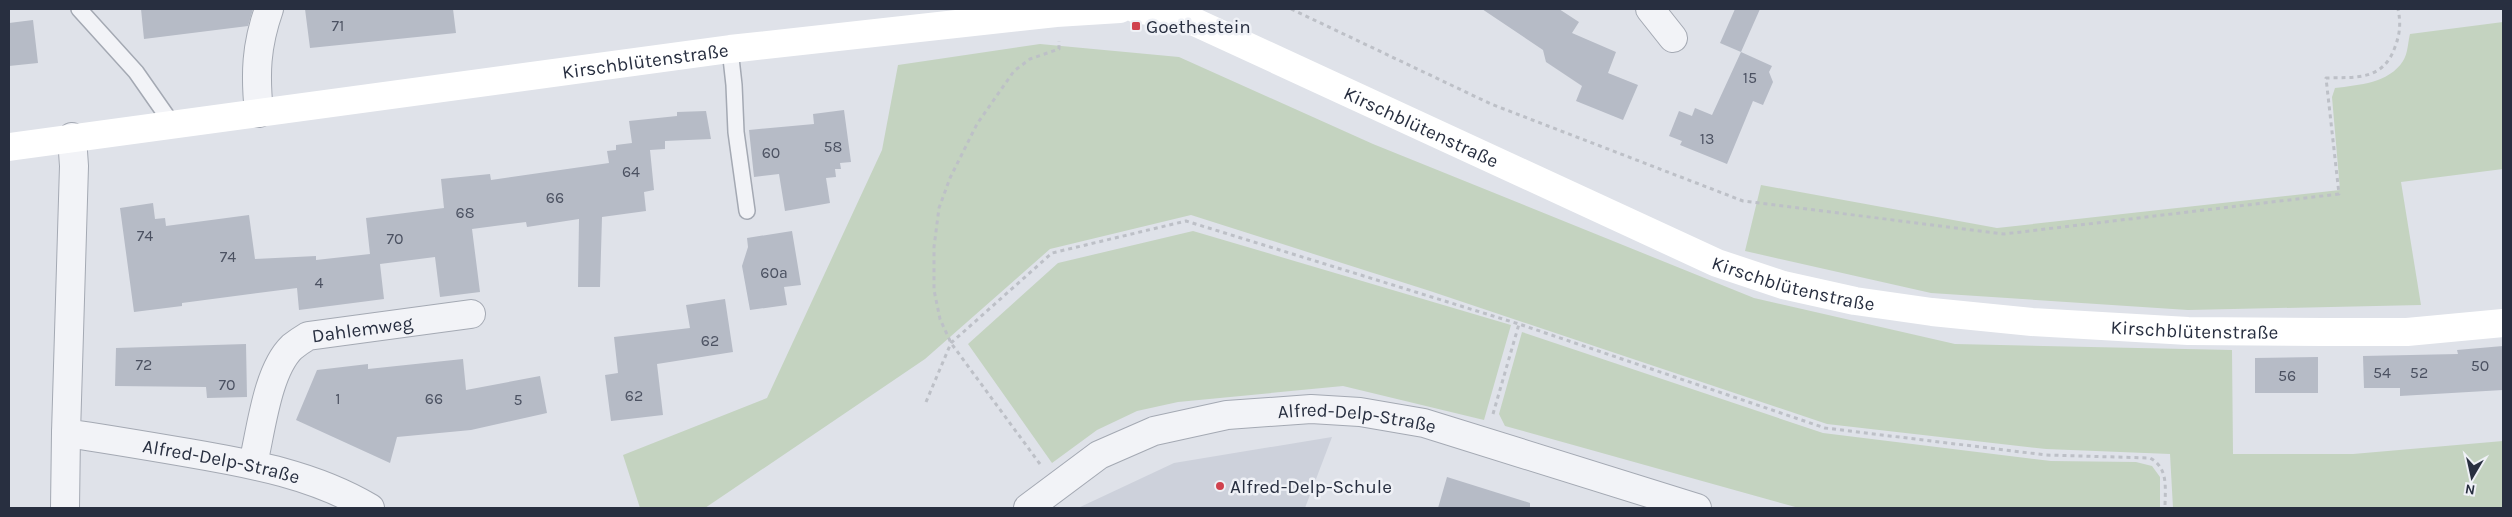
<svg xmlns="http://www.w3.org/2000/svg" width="2512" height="517" font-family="Karla,sans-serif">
<rect width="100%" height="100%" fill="#dfe2e9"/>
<path fill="#cdd1db" d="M1332,437L1305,508H1078L1174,463Z"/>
<path fill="#c4d3c0" d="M2503,22V169L2401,182L2421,305L2188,310L1931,293L1745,251L1761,185L1997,228L2340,190L2332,97L2335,88C2359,85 2389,83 2403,61C2408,54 2408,41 2410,34Z
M1040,44L1179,57L1373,144L1754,298L1955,344L2232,350L2233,454H2353L2503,441V508H2173L2170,454L2046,449L1827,424L1430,291L1191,215L1050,249L925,359L705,508H640L623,455L767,398L882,150L898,65Z
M1193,231L1511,325L1484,420L1343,386L1178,402L1137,411L1097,430L1052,463L968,344L1058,263Z
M1522,332L1823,433L2051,461L2136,462L2152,466L2160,477V508H1799L1505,426L1499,414Z"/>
<path fill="#b6bbc6" d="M141,9H253L248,26L144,39Z
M305,9H453L456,33L310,48Z
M1482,9H1559L1579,22L1572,33L1616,52L1608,73L1638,85L1623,120L1576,101L1582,86L1546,62L1543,50Z
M1735,9H1760L1741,52L1720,43Z
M33,20L38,63L9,66V23Z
M1741,52L1772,66L1769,72L1773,82L1763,105L1753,101L1727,164L1680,145L1682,141L1669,136L1679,111L1692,116L1695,108L1712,115Z
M844,110L851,162L840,163L841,169H835L836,177L826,178L830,203L785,211L779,174L754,177L749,130L814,124L813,114Z
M706,111L711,139L665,141V149L650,150L654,190L644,192L646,211L602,217L600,287H578L579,219L527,227L526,222L472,229L480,292L440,297L435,257L380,264L384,299L299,310L297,288L182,303V306L134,312L120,208L153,203L155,219L165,218L166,226L249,215L255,259L316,256V260L370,254L366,218L444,208L441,179L490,174L491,180L609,163L607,151L616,150V145L632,143L629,121L677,116V112Z
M792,231L801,285L784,287L787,305L750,310L742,266L748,247L747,238Z
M725,299L733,352L657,364L663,415L611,421L605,375L618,373L614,337L690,328L686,305Z
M246,344L247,397L207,398L206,387L115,386L116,348Z
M2503,346V390L2400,396V388H2364L2363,356L2458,354L2457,350Z
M2318,357V393H2255V358Z
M463,359L466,390L540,376L547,413L471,430L397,437L390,463L296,420L317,370L368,364V369Z
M1447,477L1530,503V508H1438Z"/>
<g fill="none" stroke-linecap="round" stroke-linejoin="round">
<g stroke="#a4a9b3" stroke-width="18">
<path id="service" d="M79,9L136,72L173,125
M730,49L734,85L736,132L747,211"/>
</g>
<g stroke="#a4a9b3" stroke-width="30">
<g id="minor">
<path d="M1650,9L1673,38"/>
<path d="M259,113C255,74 256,46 269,9"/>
<path id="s1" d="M72,137L74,166L66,433C107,439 148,446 189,453C253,464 314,475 370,508"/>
<path id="s2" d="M253,464C261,431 267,371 292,347C297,343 303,339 308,336L471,314"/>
<path d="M65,508L66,433"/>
<path id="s3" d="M1028,508L1099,455L1154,431L1227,415L1311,409L1360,412L1424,423L1697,508"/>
</g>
</g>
<path stroke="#bdc0c7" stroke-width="3" stroke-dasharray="4 4" stroke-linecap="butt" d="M1291,9L1491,104L1743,201L2004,234L2339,194L2326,78C2356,77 2383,81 2395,47C2400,34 2401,23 2398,9
M926,402L951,343L1052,253L1186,221L1519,324L1825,428L2046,455L2150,458C2169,468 2165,489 2165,508
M1493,414L1519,324
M1040,464L951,343L940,319L934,290V247L939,208L950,178L977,124L1014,71L1030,59L1059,49V41"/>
<use href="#service" stroke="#f2f3f7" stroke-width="15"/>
<use href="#minor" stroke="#f2f3f7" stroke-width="28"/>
<g stroke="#fff" stroke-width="28">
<path id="s4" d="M1136,9L1186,18L1717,263L1783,285L1855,301L1932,312L2032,322L2188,331L2322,332H2407L2503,323"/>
<path id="s5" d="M9,147L730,49L1056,13L1120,9"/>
</g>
</g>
<g fill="#d0424e" stroke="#eff1f6" stroke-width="2">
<rect x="1131" y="21" width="10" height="10" rx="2.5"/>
<circle cx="1220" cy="486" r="5"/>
</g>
<g text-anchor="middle" stroke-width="5" stroke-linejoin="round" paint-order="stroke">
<g font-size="16" fill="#4c5262">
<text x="338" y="31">71</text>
<text x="1750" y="83">15</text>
<text x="1707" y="144">13</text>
<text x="833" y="152">58</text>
<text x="771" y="158">60</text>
<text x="631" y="177">64</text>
<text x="555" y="203">66</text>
<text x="465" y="218">68</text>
<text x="145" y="241">74</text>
<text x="395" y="244">70</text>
<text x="228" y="262">74</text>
<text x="774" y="278">60a</text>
<text x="319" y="288">4</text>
<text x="710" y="346">62</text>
<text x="144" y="370">72</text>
<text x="2480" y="371">50</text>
<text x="2382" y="378">54</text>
<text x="2419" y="378">52</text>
<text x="2287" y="381">56</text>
<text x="227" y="390">70</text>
<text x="634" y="401">62</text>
<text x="338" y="404">1</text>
<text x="434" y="404">66</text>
<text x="518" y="405">5</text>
</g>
<g font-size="19" fill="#282f40" stroke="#eff1f6" text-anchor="start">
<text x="1146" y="33">Goethestein</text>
<text x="1230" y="493">Alfred-Delp-Schule</text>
</g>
<g font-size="19" fill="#282f40" stroke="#eff1f6">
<text dy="7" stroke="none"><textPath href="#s5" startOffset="642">Kirschblütenstraße</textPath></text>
<text dy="7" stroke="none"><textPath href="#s4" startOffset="310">Kirschblütenstraße</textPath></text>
<text dy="7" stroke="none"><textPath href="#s4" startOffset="715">Kirschblütenstraße</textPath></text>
<text dy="7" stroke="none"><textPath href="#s4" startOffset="1120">Kirschblütenstraße</textPath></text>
<text dy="7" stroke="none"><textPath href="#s2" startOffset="199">Dahlemweg</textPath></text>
<text dy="7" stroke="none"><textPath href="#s3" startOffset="354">Alfred-Delp-Straße</textPath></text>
<text dy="7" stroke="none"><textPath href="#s1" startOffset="454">Alfred-Delp-Straße</textPath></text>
</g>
</g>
<rect width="2512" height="517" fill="none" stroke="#282f40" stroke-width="20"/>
<g transform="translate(2472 477) rotate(189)" stroke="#eff1f6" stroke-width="4" paint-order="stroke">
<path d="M0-4L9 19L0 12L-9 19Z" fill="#282f40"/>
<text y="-8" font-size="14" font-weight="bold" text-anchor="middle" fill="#282f40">N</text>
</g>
</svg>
